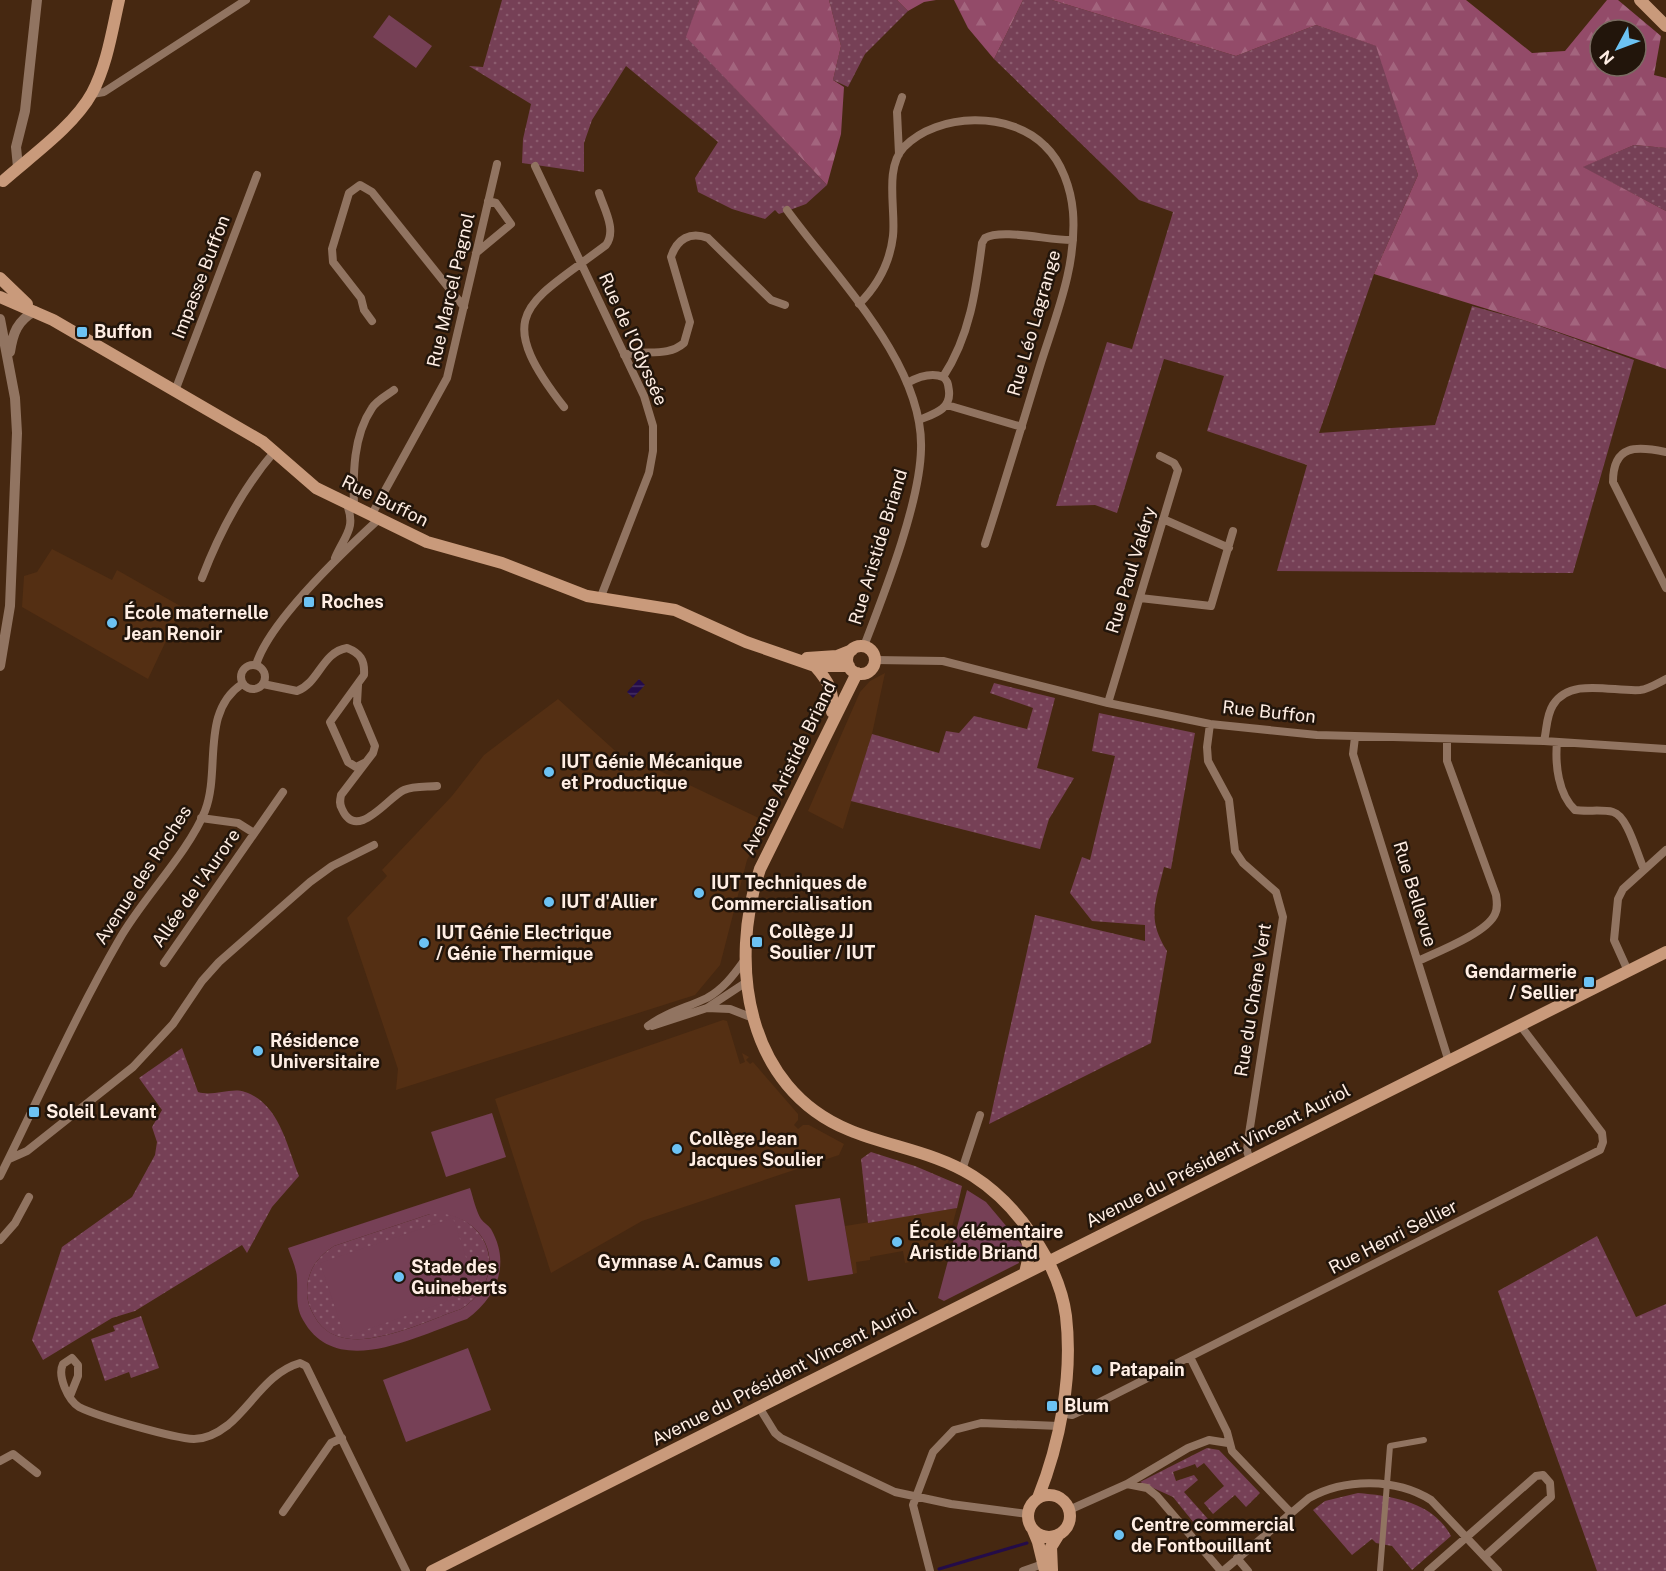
<svg xmlns="http://www.w3.org/2000/svg" width="1666" height="1571" font-family="'Public Sans',sans-serif">
<defs>
<pattern id="grass-dots" width="8" height="8" patternUnits="userSpaceOnUse" patternTransform="scale(1.5)"><rect width="8" height="8" fill="#764056"/><path d="M2 2h.1M6 6h.1" fill="none" stroke="#8b5c6e" stroke-width="1.8" stroke-linecap="round"/></pattern>
<pattern id="forest-firs" width="22" height="20" patternUnits="userSpaceOnUse" patternTransform="scale(1.5)"><rect width="22" height="20" fill="#934b69"/><path d="M5 1l3.5 6h-7zM16 11l3.5 6h-7z" fill="#a3657e"/></pattern>
<pattern id="water-rules" width="6" height="5" patternUnits="userSpaceOnUse" patternTransform="scale(1.5)"><rect width="6" height="5" fill="#240c49"/><path d="M0 2.5h6" fill="none" stroke="#453063"/></pattern>
</defs>
<rect width="100%" height="100%" fill="#462811"/>
<path fill="#542f13" d="M52,549L112,580L117,570L182,607L148,679L22,607L24,576L37,572Z
M885,673L872,734L843,829L808,811L860,692L870,681Z
M558,699L633,767L639,761L767,822L747,860L720,965L695,995L396,1090L398,1069L347,918L387,876L382,870L452,796L484,755Z
M723,1020L727,1021L740,1064L745,1062L742,1053L749,1057L746,1060L750,1064L753,1062L798,1114V1120L794,1125L798,1129L803,1125H809L844,1144L839,1155L642,1221L551,1273L495,1099Z
M957,1208L946,1248L938,1256L905,1263L903,1251L870,1257V1260L856,1262L857,1273L853,1274L845,1226Z"/>
<path fill="url(#grass-dots)" d="M502,0H699L687,37L827,185L806,204L779,214L775,210L765,219L732,209L698,192L695,178L718,142L626,66L592,120L584,143V172L522,163L523,139L531,104L469,66L483,67Z
M829,0H897L908,11L865,54L848,87L833,80L841,46Z
M1023,0H1052L1236,56L1316,25L1377,46L1418,175L1374,274L1319,433L1435,425L1472,306L1523,320L1634,360L1573,573L1277,571L1307,465L1207,431L1224,376L1164,359L1117,513L1095,505L1056,506L1107,342L1132,349L1173,212L1139,200L994,59Z
M1634,145L1666,148V211L1582,167Z
M994,683L1055,698L1037,768L1074,778L1049,819L1040,849L851,801L872,734L939,753L946,731L959,733L974,716L1027,729L1033,708L990,693Z
M1099,713L1195,733L1171,869L1164,867C1156,902 1146,918 1167,951L1151,1043L989,1124L1035,915L1145,941V925L1092,921L1070,893L1082,857L1090,860L1115,756L1092,751Z
M182,1048L198,1092C213,1097 231,1087 245,1092C279,1103 287,1146 299,1176L272,1207L247,1253L242,1245L135,1311L112,1318L43,1360L32,1340L62,1247L132,1197L155,1155L157,1142L152,1127L162,1110L139,1078Z
M871,1152L915,1166L962,1186L957,1208L868,1223L861,1159Z
M445,1213C495,1224 506,1281 461,1309C424,1321 347,1362 318,1322C312,1313 307,1303 307,1292C307,1271 317,1257 334,1246L430,1214Z
M1597,1236L1636,1317L1666,1304V1571H1597L1498,1291Z
M141,1316L159,1368L131,1378L129,1372L105,1381L91,1339L115,1331L113,1326Z
M1207,1448L1219,1450L1260,1493L1246,1507L1235,1495L1213,1514L1204,1503L1224,1486L1204,1463L1197,1468L1195,1464L1173,1472L1176,1481L1194,1475L1198,1480L1184,1492L1208,1519L1198,1528L1173,1497L1140,1482Z
M1358,1493C1393,1496 1433,1502 1451,1536L1412,1570L1392,1546L1376,1543L1372,1539L1352,1555L1313,1510L1325,1501Z"/>
<path fill="url(#forest-firs)" fill-rule="evenodd" d="M699,0H829L841,46L833,80L844,87L841,134L827,185L686,37Z
M897,0H936L924,2L908,11Z
M954,0H1023L994,59L968,28Z
M1052,0H1466L1532,53L1565,51L1607,0H1618L1661,36L1654,75L1666,78V148L1634,145L1583,167L1666,211V369L1523,320L1374,274L1418,175L1376,46L1316,25L1236,56ZM1600,30H1636V66H1600Z"/>
<path fill="#764056" fill-rule="evenodd" d="M389,15L432,46L416,68L373,37Z
M492,1113L506,1157L446,1177L431,1132Z
M470,1188C473,1197 476,1211 481,1219C484,1223 488,1225 491,1229C511,1264 497,1297 467,1319C418,1335 337,1381 303,1320C295,1306 298,1294 297,1279C297,1269 291,1257 288,1248ZM445,1214C496,1224 506,1281 461,1309C424,1321 348,1362 318,1322C312,1313 307,1303 307,1292C307,1271 317,1257 334,1246L430,1214Z
M967,1190L986,1202L1023,1246L1018,1259L1019,1263L944,1301L938,1298Z
M840,1198L853,1274L808,1281L795,1205Z
M453,1218L477,1291L345,1337L320,1263Z
M468,1348L491,1410L406,1442L383,1380Z"/>
<path fill="url(#water-rules)" d="M639,679L645,685L633,698L627,692Z"/>
<g fill="none" stroke-linecap="round" stroke-linejoin="round">
<path stroke="#240c49" stroke-width="3" d="M939,1569L1027,1543"/>
<path stroke="#917461" stroke-width="6" d="M1380,1571L1390,1446L1424,1440"/>
<path stroke="#917461" stroke-width="8" d="M92,94L104,92L246,0
M899,154L897,112L902,97
M535,166L644,396L653,426V451L649,473L600,599
M787,210C834,275 924,364 921,449C920,503 884,594 864,646
M476,253L511,224L496,203L488,201
M859,304C878,285 890,262 893,236C896,210 884,168 904,147C938,112 1011,111 1045,146C1062,162 1071,189 1073,212C1077,266 1056,315 1040,366C1022,425 1004,485 985,544
M372,321L364,310L361,298L333,262L332,249L349,193L360,185L372,192L464,307
M624,355C645,349 667,358 684,343L690,322L671,257C677,239 690,231 708,238L771,300L785,305
M907,383C918,377 931,372 943,377
M175,391L257,175
M947,405L1022,427
M564,407C490,312 528,304 606,245C617,230 604,209 599,193
M919,420C933,414 951,410 949,391C948,384 948,381 943,377C970,336 976,290 982,243L985,238C1002,228 1051,241 1073,240
M1666,452C1637,446 1613,444 1613,482L1666,588
M354,506C353,474 353,436 372,408C376,401 387,395 394,390
M372,514L447,378L497,164
M1163,519L1229,548
M335,558C345,535 357,528 346,502
M202,578C220,531 242,489 275,451
M1140,598L1211,606L1233,531
M875,660L943,661L1108,703L1210,724L1317,735L1544,741L1666,749
M241 677a12 12 0 1 1 24 0a12 12 0 1 1-24 0Z
M256,665C269,621 345,550 380,518
M263,684L297,691C319,683 322,652 347,648C360,653 365,660 364,675L330,722L348,762L356,767L366,762
M358,685L357,703L375,746L373,753L341,795C340,800 339,804 342,809C357,843 389,796 404,790C413,786 427,787 437,786
M1108,703L1178,470L1174,463L1160,456
M1210,724L1207,747L1208,761L1229,800L1235,851L1243,863L1276,892L1283,917L1248,1140L1247,1151L1250,1160
M1355,737L1353,754L1449,1062
M1544,741C1547,729 1546,716 1553,705C1570,677 1613,692 1640,690C1649,689 1658,683 1666,679
M1557,742C1555,764 1558,794 1575,810C1587,812 1602,809 1613,812C1628,816 1637,855 1644,869
M201,818L238,823L254,833
M1418,961C1437,952 1487,933 1495,914C1498,908 1497,902 1496,895L1447,761V740
M164,963L283,792
M1628,971L1614,940L1618,899L1623,889L1666,850
M707,1008L730,1009L753,1018
M648,1026C667,1012 686,1008 707,998C723,989 733,976 743,962
M652,1026L707,1008L745,983
M9,1159L27,1151L133,1067L173,1024L202,981L219,962L310,882L332,866L374,845
M962,1170L980,1115
M0,1176C39,1098 75,1016 119,940C142,899 188,853 205,811C221,770 200,712 242,684
M0,1240L15,1223L29,1197
M1190,1357L1227,1432L1232,1451L1291,1513
M70,1396L78,1376V1365L72,1358L63,1364C57,1376 68,1400 79,1407C99,1417 173,1438 194,1439C206,1439 219,1432 228,1425C252,1405 268,1372 300,1363L306,1366L406,1571
M759,1407L775,1433L781,1438L895,1492L951,1504L1028,1514
M1061,1413L1072,1415L1094,1405L1600,1150L1603,1142L1602,1133L1520,1025
M0,1461L13,1454L37,1473
M1127,1484L1147,1488L1157,1496L1221,1571
M1069,1510L1127,1484L1188,1448L1209,1440L1228,1443
M283,1512L331,1443L342,1438
M1237,1558L1248,1571
M930,1571L913,1505L933,1452L954,1430L981,1423L1059,1426
M1023,1571L1043,1564
M1223,1571L1309,1498C1345,1478 1396,1478 1431,1500L1498,1571
M1428,1571L1536,1476L1543,1475L1550,1483L1551,1497L1485,1556"/>
<path stroke="#917461" stroke-width="10" d="M18,167L16,147L25,111L37,0
M0,319L15,398L17,433L10,606L0,666
M10,352C13,333 17,321 35,311"/>
<path stroke="#c99a7b" stroke-width="12" d="M1640,0L1666,26
M3,181C31,156 74,126 92,93C107,65 112,31 119,0
M0,278L27,304
M0,297L53,320L263,442L316,488L427,542L502,563L587,596L675,610L746,642L815,666H849
M847 660a14 14 0 1 1 28 0a14 14 0 1 1-28 0Z
M807,658L837,656L852,650
M815,666C829,682 834,691 832,712
M857,673L760,869C728,964 746,1088 849,1130C890,1147 935,1152 973,1176C1017,1204 1059,1263 1066,1316C1073,1376 1060,1443 1038,1498
M1024,1230L1030,1251L1025,1273
M1028 1516a21 21 0 1 1 42 0a21 21 0 1 1-42 0Z
M1033,1530L1038,1542L1045,1571
M1052,1570L1051,1547L1059,1534
M432,1571L1666,952"/>
</g>
<g fill="#6cc2f3" stroke="#22150b" stroke-width="2">
<rect x="76" y="326" width="12" height="12" rx="3"/>
<rect x="303" y="596" width="12" height="12" rx="3"/>
<circle cx="112" cy="623" r="6"/>
<circle cx="549" cy="772" r="6"/>
<circle cx="699" cy="893" r="6"/>
<circle cx="549" cy="902" r="6"/>
<rect x="751" y="936" width="12" height="12" rx="3"/>
<circle cx="424" cy="943" r="6"/>
<rect x="1583" y="976" width="12" height="12" rx="3"/>
<circle cx="258" cy="1051" r="6"/>
<rect x="28" y="1106" width="12" height="12" rx="3"/>
<circle cx="677" cy="1149" r="6"/>
<circle cx="897" cy="1242" r="6"/>
<circle cx="775" cy="1262" r="6"/>
<circle cx="399" cy="1277" r="6"/>
<circle cx="1097" cy="1370" r="6"/>
<rect x="1046" y="1400" width="12" height="12" rx="3"/>
<circle cx="1119" cy="1535" r="6"/>
</g>
<g text-anchor="middle" stroke-width="5" stroke-linejoin="round" paint-order="stroke">
<g font-size="18" fill="#ffeee4" stroke="#22150b">
<text transform="translate(201 277) rotate(-69)" y="6">Impasse Buffon</text>
<text transform="translate(451 290) rotate(-77)" y="6">Rue Marcel Pagnol</text>
<text transform="translate(1034 323) rotate(-74)" y="6">Rue Léo Lagrange</text>
<text transform="translate(633 339) rotate(66)" y="6">Rue de l'Odyssée</text>
<text transform="translate(385 501) rotate(26)" y="6">Rue Buffon</text>
<text transform="translate(878 547) rotate(-73)" y="6">Rue Aristide Briand</text>
<text transform="translate(1131 570) rotate(-73)" y="6">Rue Paul Valéry</text>
<text transform="translate(1269 712) rotate(6)" y="6">Rue Buffon</text>
<text transform="translate(789 768) rotate(-64)" y="6">Avenue Aristide Briand</text>
<text transform="translate(143 875) rotate(-57)" y="6">Avenue des Roches</text>
<text transform="translate(196 888) rotate(-55)" y="6">Allée de l'Aurore</text>
<text transform="translate(1415 894) rotate(73)" y="6">Rue Bellevue</text>
<text transform="translate(1253 1000) rotate(-81)" y="6">Rue du Chêne Vert</text>
<text transform="translate(1218 1156) rotate(-27)" y="6">Avenue du Président Vincent Auriol</text>
<text transform="translate(1393 1237) rotate(-27)" y="6">Rue Henri Sellier</text>
<text transform="translate(784 1374) rotate(-27)" y="6">Avenue du Président Vincent Auriol</text>
</g>
<g font-size="18" font-weight="bold" fill="#ffeee4" stroke="#22150b" text-anchor="start">
<text x="94" y="338">Buffon</text>
<text x="321" y="608">Roches</text>
<text x="124" y="619">École maternelle<tspan x="124" dy="21">Jean Renoir</tspan></text>
<text x="561" y="768">IUT Génie Mécanique<tspan x="561" dy="21">et Productique</tspan></text>
<text x="711" y="889">IUT Techniques de<tspan x="711" dy="21">Commercialisation</tspan></text>
<text x="561" y="908">IUT d'Allier</text>
<text x="769" y="938">Collège JJ<tspan x="769" dy="21">Soulier / IUT</tspan></text>
<text x="436" y="939">IUT Génie Electrique<tspan x="436" dy="21">/ Génie Thermique</tspan></text>
<text x="1577" y="978" text-anchor="end">Gendarmerie<tspan x="1577" dy="21">/ Sellier</tspan></text>
<text x="270" y="1047">Résidence<tspan x="270" dy="21">Universitaire</tspan></text>
<text x="46" y="1118">Soleil Levant</text>
<text x="689" y="1145">Collège Jean<tspan x="689" dy="21">Jacques Soulier</tspan></text>
<text x="909" y="1238">École élémentaire<tspan x="909" dy="21">Aristide Briand</tspan></text>
<text x="763" y="1268" text-anchor="end">Gymnase A. Camus</text>
<text x="411" y="1273">Stade des<tspan x="411" dy="21">Guineberts</tspan></text>
<text x="1109" y="1376">Patapain</text>
<text x="1064" y="1412">Blum</text>
<text x="1131" y="1531">Centre commercial<tspan x="1131" dy="21">de Fontbouillant</tspan></text>
</g>
</g>
<g transform="translate(1618 48) rotate(229)"><circle r="28" fill="#22150b" stroke="#7a6c62" stroke-width="1.5"/>
<path d="M0-4.5L10 22L0 15L-10 22Z" fill="#6cc2f3"/>
<text y="-9" font-size="16" font-weight="bold" text-anchor="middle" fill="#ffeee4">N</text>
</g>
</svg>
